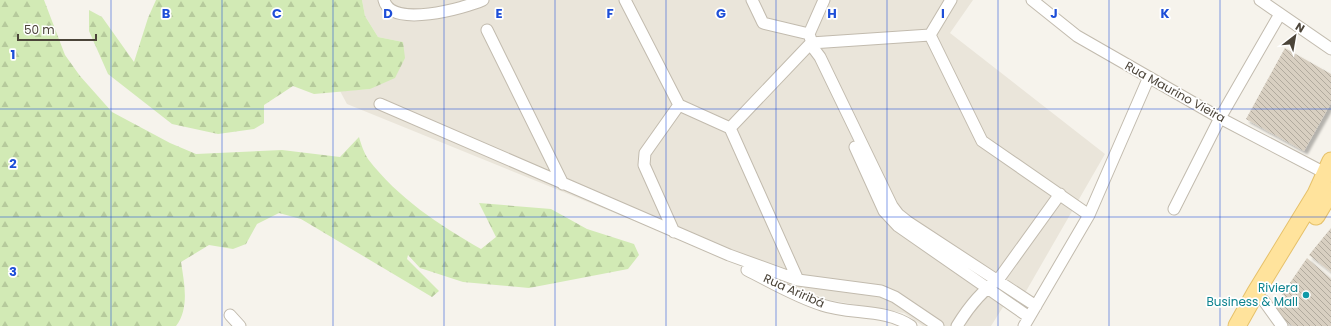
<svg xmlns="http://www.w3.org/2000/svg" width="1331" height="326" font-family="Poppins,sans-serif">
<defs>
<pattern id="forest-firs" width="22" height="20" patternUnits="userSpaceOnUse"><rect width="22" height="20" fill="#d2eab5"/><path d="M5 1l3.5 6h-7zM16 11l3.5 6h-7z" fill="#b6ca9c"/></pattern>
<pattern id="building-back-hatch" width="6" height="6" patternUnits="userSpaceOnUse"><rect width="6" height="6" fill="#d8cfc1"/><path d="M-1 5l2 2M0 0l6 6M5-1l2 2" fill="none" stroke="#b1aa9e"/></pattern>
<filter id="shadow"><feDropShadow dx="3.5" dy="3.5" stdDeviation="1" flood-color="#0004"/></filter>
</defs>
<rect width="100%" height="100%" fill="#f6f3ec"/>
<path fill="#eae5da" d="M362,0H973L950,33L1105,154L1025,293L1015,288L991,326H923L904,313L829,300L347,104L340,91L370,89L403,42L378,37L365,16Z"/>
<path fill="url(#forest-firs)" d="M0,0H44L65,55L80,76L112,112L170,143L196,154L282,150L340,157L359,137C361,144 364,153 368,159C398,198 439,225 481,249L496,237L479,203L551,209L587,229L634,244L639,255L628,269L529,288L463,282L420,268L408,255L407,259L439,291L432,297L301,219L279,213L257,224L246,244L233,249L209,245L181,262C184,282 190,308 176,326H0Z
M156,0H362L365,16L378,37L403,42L405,58L395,78L370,89L314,94L293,86L264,105V123L254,129L218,134L172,124L108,74L89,31V10L102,17L134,62L148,18Z"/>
<path fill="url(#building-back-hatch)" filter="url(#shadow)" d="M1285,48L1331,74V103L1304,151L1246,119Z
M1331,228V272L1309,255Z
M1307,258L1331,279V326H1293L1270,312Z"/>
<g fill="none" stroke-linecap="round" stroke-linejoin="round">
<g stroke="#c2bbae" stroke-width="13">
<path id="minor" d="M384,0C391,29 465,8 483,0
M625,0L679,105L645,153L644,165L674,232
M752,0L763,23L809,34
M824,0L809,34L814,49L820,57L892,206L898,214L908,222L1036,306
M1032,0L1077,36L1220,118L1325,173
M1260,0L1331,49
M487,30L563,184
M930,35L982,141L1089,215
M930,35L951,0
M380,104L729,255L798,280L881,291L895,297L938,326
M679,105L730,128L811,43L930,35
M730,128L798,280
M855,147L884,211L898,226L1029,317
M1174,209L1220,118L1280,14
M747,270C771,282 796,297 822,305C851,315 884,308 911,326
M1264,301L1282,326
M230,315L240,326
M957,326C968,308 980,292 998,280L1060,194
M1024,326L1089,215L1149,77"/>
</g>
<g stroke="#e6c16a" stroke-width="19">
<path id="primary" d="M1316,216L1331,191
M1237,326L1256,292L1316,194L1331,161"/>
</g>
<use href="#minor" stroke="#fff" stroke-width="11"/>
<use href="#primary" stroke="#ffe39c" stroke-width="17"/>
</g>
<path fill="none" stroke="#1d4ed8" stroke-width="1" stroke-opacity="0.55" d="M111,0V326M222,0V326M333,0V326M444,0V326M555,0V326M666,0V326M776,0V326M887,0V326M998,0V326M1109,0V326M1220,0V326M0,109H1331M0,217H1331"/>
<circle fill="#0f9aa8" stroke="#fff" stroke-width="1.5" cx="1306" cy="295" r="4"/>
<g text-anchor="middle" stroke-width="3.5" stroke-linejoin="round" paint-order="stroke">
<g font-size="12" fill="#4b4439" stroke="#fff">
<text transform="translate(1175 92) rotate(29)" y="4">Rua Maurino Vieira</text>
<text transform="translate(794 291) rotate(24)" y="4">Rua Ariribá</text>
</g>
<g font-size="12" fill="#0d838f" stroke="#fff" text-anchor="end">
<text x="1298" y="292">Riviera<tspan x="1298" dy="14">Business &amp; Mall</tspan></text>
</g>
</g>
<g font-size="13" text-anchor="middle" font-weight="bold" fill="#1d4ed8" stroke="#fff" stroke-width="3.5" stroke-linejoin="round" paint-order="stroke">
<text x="166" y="18">B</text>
<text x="277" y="18">C</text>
<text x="388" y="18">D</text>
<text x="499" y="18">E</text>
<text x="610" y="18">F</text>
<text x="721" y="18">G</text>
<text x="832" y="18">H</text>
<text x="943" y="18">I</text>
<text x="1054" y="18">J</text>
<text x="1165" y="18">K</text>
<text x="13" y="59">1</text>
<text x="13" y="168">2</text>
<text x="13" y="276">3</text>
</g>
<g transform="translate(1295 36) rotate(31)" stroke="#ffffff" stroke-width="3" paint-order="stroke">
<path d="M0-3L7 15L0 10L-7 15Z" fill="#4b4439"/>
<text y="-6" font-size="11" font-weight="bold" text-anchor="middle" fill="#4b4439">N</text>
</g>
<path d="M18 34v6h78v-6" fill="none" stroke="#4b4439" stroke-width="2"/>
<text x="24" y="34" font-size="12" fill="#4b4439" stroke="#ffffff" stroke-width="3" paint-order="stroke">50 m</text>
</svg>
